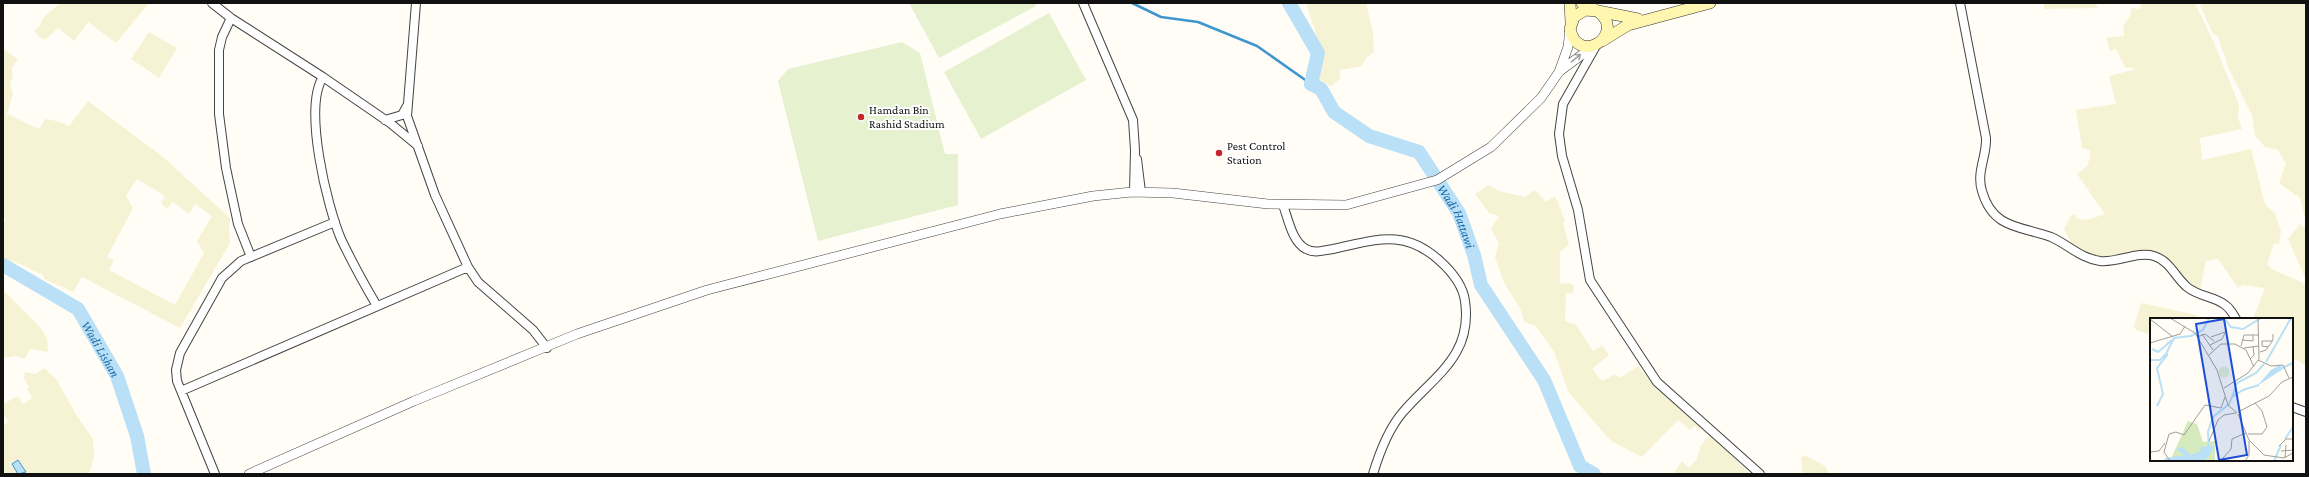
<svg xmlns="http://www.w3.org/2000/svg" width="2309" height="477" font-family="'Crimson Pro',serif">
<rect width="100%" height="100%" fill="#fffdf5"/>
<path fill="#f6f3d4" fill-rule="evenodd" d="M60,3H149L116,43L88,22L74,41L58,28L45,40L38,36L34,30L39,27L43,18Z
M1306,3H1366L1373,33L1374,52L1366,58L1362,66L1340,70V79L1331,86L1316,78L1318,71L1317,37Z
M2044,3H2095L2098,8L2044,9Z
M2141,3H2195L2214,43L2239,105L2238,117L2242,129L2200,138L2202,160L2251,149L2264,201L2267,207L2275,213L2281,231L2279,244H2274L2267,264L2272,269L2303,283L2306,289V365L2292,358V319H2253L2265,288L2243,285L2238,288L2218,259L2206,261L2200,291L2155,251L2104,258L2080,252L2071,242L2064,229L2071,215L2075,214L2077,219L2087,220L2105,214L2077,174L2087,166L2090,157V150L2082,148L2076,110L2116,104L2109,76L2136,69L2125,67L2116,49L2110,51L2106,38L2124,36L2123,26L2130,16L2131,8L2140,9Z
M2199,3H2304L2306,14V223L2300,198L2279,183L2286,164L2278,150L2265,147L2255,136L2252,115L2229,69L2218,37L2212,32Z
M149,32L177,48L159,78L131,59Z
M3,49L18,59L12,68L13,77L10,82L13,94L7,114L39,129L45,119L57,121L69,126L88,101L163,157L231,219L229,225L230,243L180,328L82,277L73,292L44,279L43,275L22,265L3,258V224L6,219L3,217ZM137,179L165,196L161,203L167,209L173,202L189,214L195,204L212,216L197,241L204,253L175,305L109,270L114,260L107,257L133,208L126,196Z
M1488,185L1499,191L1525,197L1535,190L1546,202L1555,196L1565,220L1563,222L1569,245L1560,252V284L1569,283L1574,286L1573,294L1566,293L1565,321L1576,325L1593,351L1602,345L1609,355L1592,369L1602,381L1615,374L1620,378L1638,366L1658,388L1703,427L1699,430L1695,426L1690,430L1678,420L1642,457L1611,441L1569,393L1554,352L1536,326L1524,322L1521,310L1504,283L1495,257L1499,243L1491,229L1499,216L1489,213L1475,194Z
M2300,224L2303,227L2306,226V280L2288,239Z
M3,290L40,327L47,338L48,352L30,349L25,359L16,356L3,358Z
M2141,303L2197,315V319H2151V335L2136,330L2134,326Z
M44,368L56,379L77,416L93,439L94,456L89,474H23L26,471L12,465L18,474H3V425L8,422L3,413V404L18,396L23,404L32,398L27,389L29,387L24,379L25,372L35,374Z
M1710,434L1750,474H1673L1682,461L1689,468L1697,459L1700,447Z
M1804,455L1825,466L1829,474H1803L1801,458Z"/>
<path fill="#e6f2cf" d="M909,3H1035L1036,6L939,58Z
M1049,13L1086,80L981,139L944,72Z
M902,42L920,53L945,154H958V205L818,241L778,81L788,69Z"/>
<path fill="#b9e0f7" stroke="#3f96cf" d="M18,460L26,472L18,474L12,464Z"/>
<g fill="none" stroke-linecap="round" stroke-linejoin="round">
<path stroke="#3f96cf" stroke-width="2.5" d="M1132,3L1161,17L1198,22L1257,46L1311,84"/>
<g stroke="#b9e0f7" stroke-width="14">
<path id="s1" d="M1289,3L1318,53L1311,84L1321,89L1334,112L1369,136L1419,152L1459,213L1474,255L1481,285L1544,380L1580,466L1594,474"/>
<path id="s2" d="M3,265L78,309L117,376L137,436L144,474"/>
</g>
<g stroke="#444" stroke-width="10">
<path id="minor" d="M212,3L231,18L222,37L219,50V114L226,168L238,224L251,257
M416,3L407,116L435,195L468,267L478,282L533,330L547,348
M1083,3L1133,120L1135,150L1134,192
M1960,3L1986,138C1987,156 1976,172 1982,191C1993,230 2022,226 2051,237C2069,245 2080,258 2100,261C2118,263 2137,251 2154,256C2170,261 2175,277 2187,287C2199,297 2214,296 2225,305C2230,308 2233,314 2236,319
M231,18L323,77C303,108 327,206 341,239C352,262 364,284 377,306
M1597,44L1563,104L1559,134L1562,156L1578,210L1590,280L1657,382L1760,474
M323,77L390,123L418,146
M385,120L402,115L407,106
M1137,159L1141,192
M1283,205C1288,218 1292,242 1306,249C1315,254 1324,250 1333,249C1376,240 1404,228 1440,261C1451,271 1463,286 1465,301C1473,356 1434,376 1403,412C1389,428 1379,454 1373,474
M181,391L468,267
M2292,407L2306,412
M215,474L177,381L176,370L180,353L222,278L241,261L335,222"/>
</g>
<g stroke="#444" stroke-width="10">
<path id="tertiary" d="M1560,71L1595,45
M249,474L414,401L577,334L707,290L1000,214L1093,196L1132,192L1173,193L1268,204L1346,205L1437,180L1491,147L1541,98L1559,72L1568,47L1570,29"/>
</g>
<g stroke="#333" stroke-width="12">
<path id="secondary" d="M1570,3L1571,22
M1582,3C1589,7 1596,9 1601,14C1624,36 1578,66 1570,29L1574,17L1585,10L1597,11
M1598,11L1638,19
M1602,41L1628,25L1710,3"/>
</g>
<use href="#minor" stroke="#fff" stroke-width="8"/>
<use href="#tertiary" stroke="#fff" stroke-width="9"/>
<use href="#secondary" stroke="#fff6b0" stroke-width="11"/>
</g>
<defs><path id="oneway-shaft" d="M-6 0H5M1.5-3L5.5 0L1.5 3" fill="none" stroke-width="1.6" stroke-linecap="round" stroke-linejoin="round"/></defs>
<use stroke="#a0a0a0" href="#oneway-shaft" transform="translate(1576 58) rotate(-39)"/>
<g fill="#c4262e" stroke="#fff" stroke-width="1.5">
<circle cx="861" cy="117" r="4"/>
<circle cx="1219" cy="153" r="4"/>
</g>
<g text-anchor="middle" stroke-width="4" stroke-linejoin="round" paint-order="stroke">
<g font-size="12" fill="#111" stroke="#fff" text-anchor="start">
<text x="869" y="114">Hamdan Bin<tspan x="869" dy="14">Rashid Stadium</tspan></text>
<text x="1227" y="150">Pest Control<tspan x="1227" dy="14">Station</tspan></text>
</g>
<g font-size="13" font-style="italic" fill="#1768a6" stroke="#fff">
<text dy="5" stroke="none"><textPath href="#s1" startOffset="297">Wadi Hattawi</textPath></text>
<text dy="5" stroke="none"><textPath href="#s2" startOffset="133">Wadi Lishan</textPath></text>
</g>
</g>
<g transform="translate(2150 318)">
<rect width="143" height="143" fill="#fffdf5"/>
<path d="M38,103L47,106L53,124L65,123V143H20Z" fill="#d5ebbd"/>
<path d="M68.5 54a5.5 5.5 0 1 1 11 0a5.5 5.5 0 1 1-11 0Z" fill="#e6f2cf"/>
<path d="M130,47L133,51L107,68L121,52ZM64,128L59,138L53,143H14L15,140L35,137L26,131L32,129L41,137L51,133L50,129Z" fill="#b9e0f7"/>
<path fill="none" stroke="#b9e0f7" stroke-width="2" d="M74,0L81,9L93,11L111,0M2,31L8,34L22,22M0,42H10L16,36L24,20L41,18L53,12L59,0M116,44L141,0M132,50L143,45M82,79L87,65L106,55L114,46M7,88L13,76L7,50L18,36M135,121L143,109M59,131L58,114L63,99L79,86L82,79L93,72L109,67M124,143L131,127"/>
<path fill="none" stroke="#a09f9a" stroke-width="1" d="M20,0L45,15L67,52L78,87L87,95M0,1L23,19M52,16L63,32M47,19L55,16L64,23M61,19L75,14M92,22L103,23V17M0,25L30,16L35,8M60,27L72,21L75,15M91,28L94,17H109M118,29L112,28V23H122M94,30L109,28M110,34L116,32L123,22V16M59,37L71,26H85L96,32L104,49M100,41L104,37L103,28M108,42L121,48L133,47L139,60M74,70L98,55L109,41L108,0M88,94L119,78L132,64L143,59M88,96L99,122L114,137L134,140L143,135M19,116L26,114L34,117L55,87L71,90L75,79M19,116L14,134L20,143M98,116H112L117,109L112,93L105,85M59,123L68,102L74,97L86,95M129,128L136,121H143M131,133L143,132M0,134L9,133L15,125M135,140L136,127M75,143L73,140L81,131L82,121L96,115M95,143L99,137V123"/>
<path fill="#1d4ed8" fill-opacity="0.15" stroke="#1d4ed8" stroke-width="2" d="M74,1L97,137L69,142L46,6Z"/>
<rect width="143" height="143" fill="none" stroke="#111" stroke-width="2"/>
</g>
<rect width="2309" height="477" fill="none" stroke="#111111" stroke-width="8"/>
</svg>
